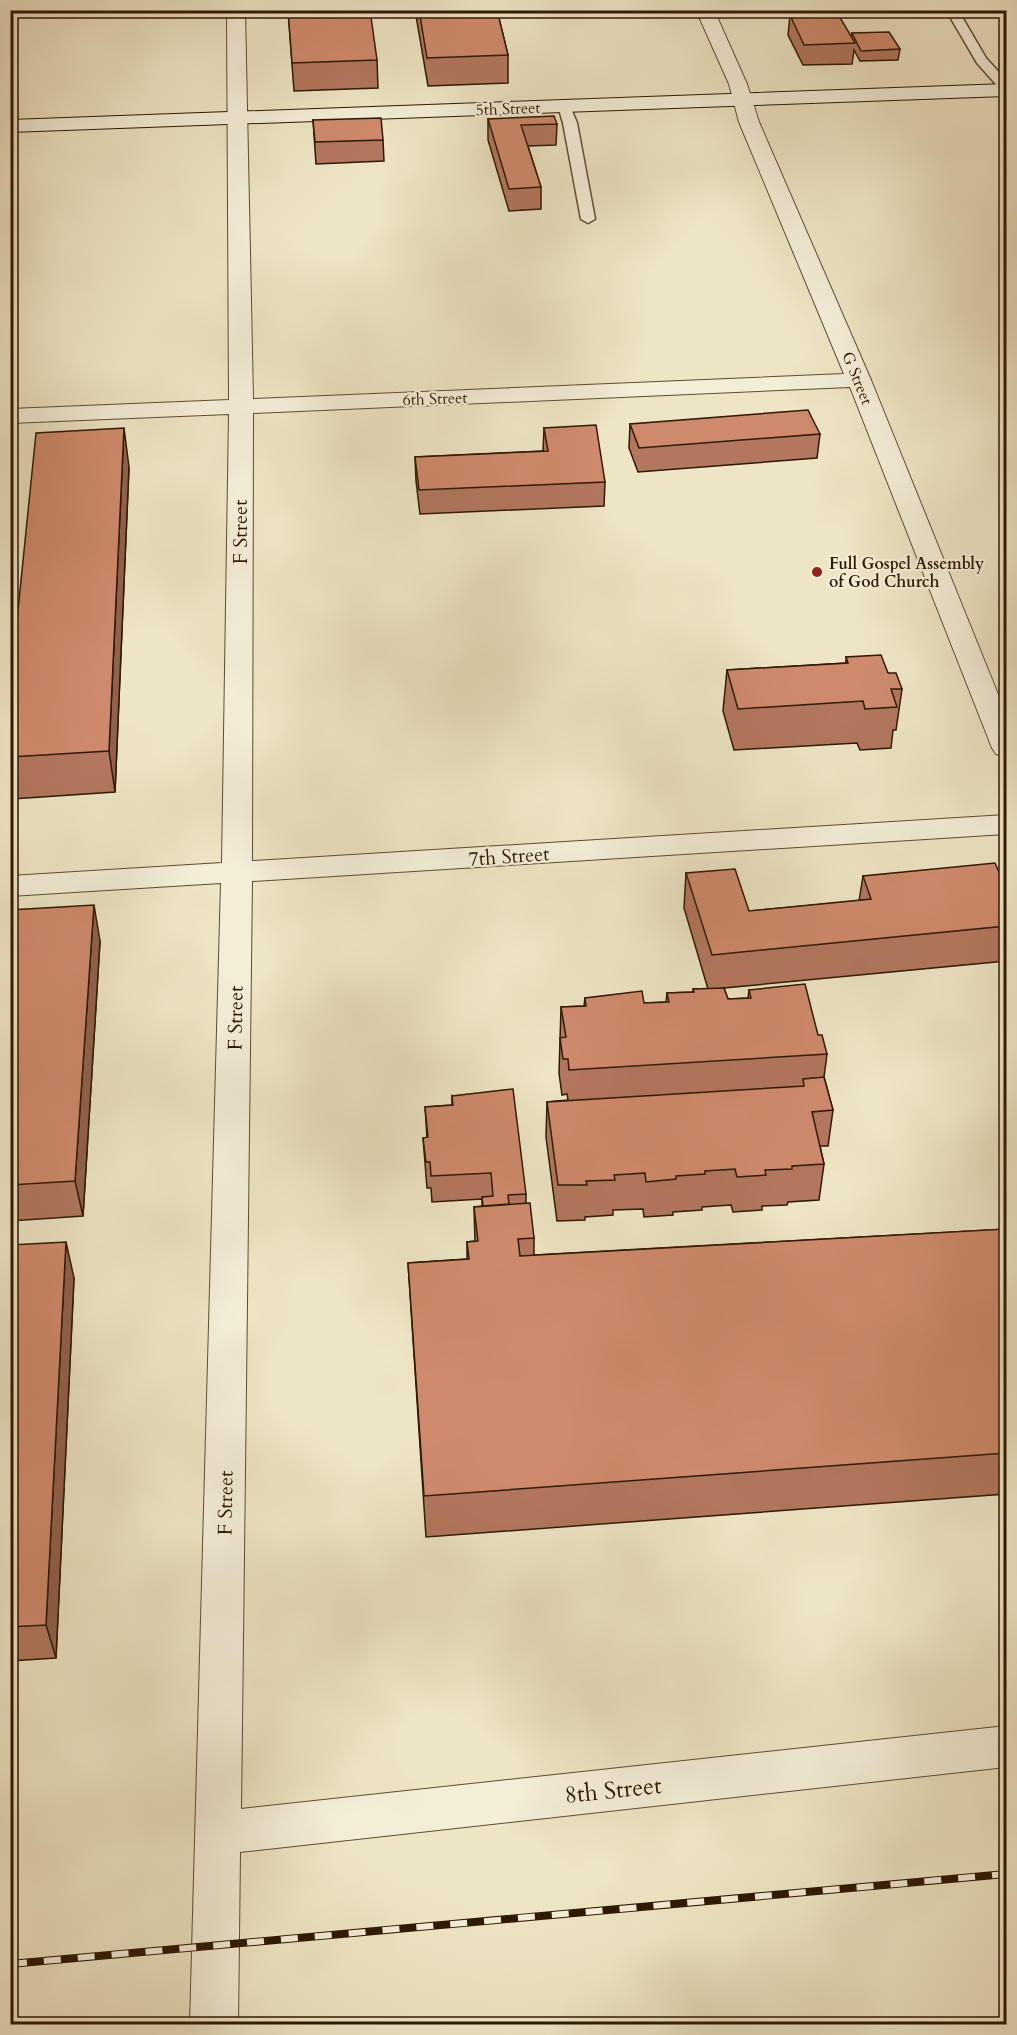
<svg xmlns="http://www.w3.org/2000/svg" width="1017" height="2035" font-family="Cardo,serif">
<rect width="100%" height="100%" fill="#eee5c4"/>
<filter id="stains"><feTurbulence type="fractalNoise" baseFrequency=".00333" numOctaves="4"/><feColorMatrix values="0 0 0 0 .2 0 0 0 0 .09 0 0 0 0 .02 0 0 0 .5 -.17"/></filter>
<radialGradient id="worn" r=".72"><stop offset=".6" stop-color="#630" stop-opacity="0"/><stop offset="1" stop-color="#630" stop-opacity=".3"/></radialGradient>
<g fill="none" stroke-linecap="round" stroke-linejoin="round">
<g stroke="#5e4c32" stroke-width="3">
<path id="lane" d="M946,10H958L986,58L1006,80V91L1001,90L977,63Z
M564,102L570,106L577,123L595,219L588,223L581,219L563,123L558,106Z"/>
</g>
<g stroke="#5e4c32" stroke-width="2">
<path id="street" d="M227,10H245L253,399L844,374L739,122L729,84L696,10H714L747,84L759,122L871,380L1006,714V757L996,754L992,748L850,387L253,413L252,861L1006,815V834L252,881L241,1809L1006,1726V1767L240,1852L238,2024H190L221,883L10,896V876L222,863L229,414L10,423V409L229,400Z"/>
</g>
<g stroke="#2e1901" stroke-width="2">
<path id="secondary" d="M1006,84V96L10,132V120Z"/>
</g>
<use href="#lane" fill="#f4eed9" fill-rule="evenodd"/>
<use href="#street" fill="#f4eed9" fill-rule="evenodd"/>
<use href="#secondary" fill="#f4eed9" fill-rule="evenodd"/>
<g stroke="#2e1901" stroke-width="8">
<path id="rail" d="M10,1964L1006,1874"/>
</g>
<use href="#rail" stroke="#f4eed9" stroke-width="6" stroke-dasharray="17" stroke-linecap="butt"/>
</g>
<path fill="#b2775e" stroke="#2e1901" stroke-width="1.5" d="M288,10L377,60L378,88L294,91Z
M415,10H497L508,55V83L428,86Z
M790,15L851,38L852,33L900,49L898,60L860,61L854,50L852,64L803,65L788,35Z
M488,119L557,124L556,145L528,146L541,187V209L509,211L488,140Z
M313,120L383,140L384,161L316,164Z
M1006,358V397L1002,387Z
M630,424L820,434L817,458L638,472L629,448Z
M544,428L605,482L604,506L420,514L416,481L415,457L543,451Z
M129,467L115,792L12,799L10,792V689Z
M846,657L888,673L902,689L896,730H893L891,748L860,750L857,743L734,750L723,711L727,670L846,663Z
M686,873L749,911L859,901L863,876L1006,888V961L724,988L728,999L748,998L749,990L818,1035L827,1054L824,1077L833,1110L828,1146H820L824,1164L819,1200L788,1202L787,1205L762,1206V1210L733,1212L731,1205L702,1207V1210L673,1212V1215L644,1217L643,1209L613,1210V1215L585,1217V1220L557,1221L546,1137L547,1102L568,1100L567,1094L562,1095L559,1073L561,1007L584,1006L585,998L644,1003L666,1002L667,993L693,992V989H708L684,908Z
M10,910L100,941L83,1216L10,1221Z
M452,1096L526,1194V1203L534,1238V1255L1006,1229V1494L426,1537L408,1263L467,1259V1242L475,1241L474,1207L482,1206V1199L432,1202L431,1188H427L423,1138H427L425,1107L452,1105Z
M10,1245L74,1278L56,1658L10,1661Z"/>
<path fill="#91614c" stroke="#2e1901" stroke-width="1.5" d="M124,428L129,467L115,792L109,751Z
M94,905L100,941L83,1216L75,1181Z
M66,1242L74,1278L56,1658L46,1625Z"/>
<path fill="#cf8a6d" stroke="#2e1901" stroke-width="1.5" d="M288,10H370L377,60L292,63Z
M419,10H497L508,55L427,58Z
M838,14L855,43L804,45L790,15Z
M889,32L900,49L861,51L852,33Z
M554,116L557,124L521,125L541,187L509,189L488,119Z
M381,118L383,140L315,142L313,120Z
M808,410L820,434L639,448L630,424Z
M596,425L605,482L419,490L415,457L548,451L544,428Z
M124,428L109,751L10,757V689L36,433Z
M881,655L888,673H896L902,689H891L897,707L865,709L863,701L738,709L727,670L848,663L846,657Z
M995,863L1006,888V926L712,955L686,873L735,869L749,911L871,899L863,876Z
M94,905L75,1181L10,1185V998L14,959H10V910Z
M805,984L818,1035H822L827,1054L569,1070L568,1059H563L560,1038L566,1037L561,1007L586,1006L585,998L642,991L644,1003L669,1002L667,993L694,992L693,989L724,988L728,999L751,998L749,990Z
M824,1077L833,1110L812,1112L824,1164L792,1166V1169L765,1170L766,1175L737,1177L735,1169L705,1171V1174L676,1176V1179L646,1182L645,1173L614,1175L615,1180L586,1181L587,1185H558L547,1102L804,1086L803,1079Z
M513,1089L526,1194L508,1195L509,1204L483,1206L482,1197L493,1196L491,1173L431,1176L430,1162H426L423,1138L428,1137L425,1107L453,1105L452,1096Z
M530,1203L534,1238L518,1239L520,1256L1006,1229V1453L424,1496L408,1263L469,1259L467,1242L478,1241L474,1207Z
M66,1242L46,1625L10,1627V1245Z"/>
<circle fill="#8f2418" stroke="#f4eed9" stroke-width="2" cx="817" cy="572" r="6"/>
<g text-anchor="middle" stroke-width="4.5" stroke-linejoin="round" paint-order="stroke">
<g font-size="16" fill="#2e1901" stroke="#f4eed9">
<text transform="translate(508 108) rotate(-2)" y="6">5th Street</text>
<text transform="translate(858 378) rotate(68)" y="6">G Street</text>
<text transform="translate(435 398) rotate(-2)" y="6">6th Street</text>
</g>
<g font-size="16" font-weight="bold" fill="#2e1901" stroke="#f4eed9" text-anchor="start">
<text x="829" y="569">Full Gospel Assembly<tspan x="829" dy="18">of God Church</tspan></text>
</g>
<g font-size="20" fill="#2e1901" stroke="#f4eed9">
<text transform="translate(240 532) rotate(-90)" y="7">F Street</text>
<text transform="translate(509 856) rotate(-4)" y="7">7th Street</text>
<text transform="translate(235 1018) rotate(-89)" y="7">F Street</text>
<text transform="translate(225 1503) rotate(-89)" y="7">F Street</text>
</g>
<g font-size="24" fill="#2e1901" stroke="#f4eed9">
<text transform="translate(613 1790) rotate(-6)" y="8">8th Street</text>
</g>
</g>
<rect width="1017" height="2035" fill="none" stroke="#eee5c4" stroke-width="36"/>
<rect x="12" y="12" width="993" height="2011" fill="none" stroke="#2e1901" stroke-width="3"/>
<rect x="18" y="18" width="981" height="1999" fill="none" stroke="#2e1901" stroke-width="1.5"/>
<rect width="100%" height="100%" filter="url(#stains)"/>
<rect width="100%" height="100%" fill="url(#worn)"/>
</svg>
